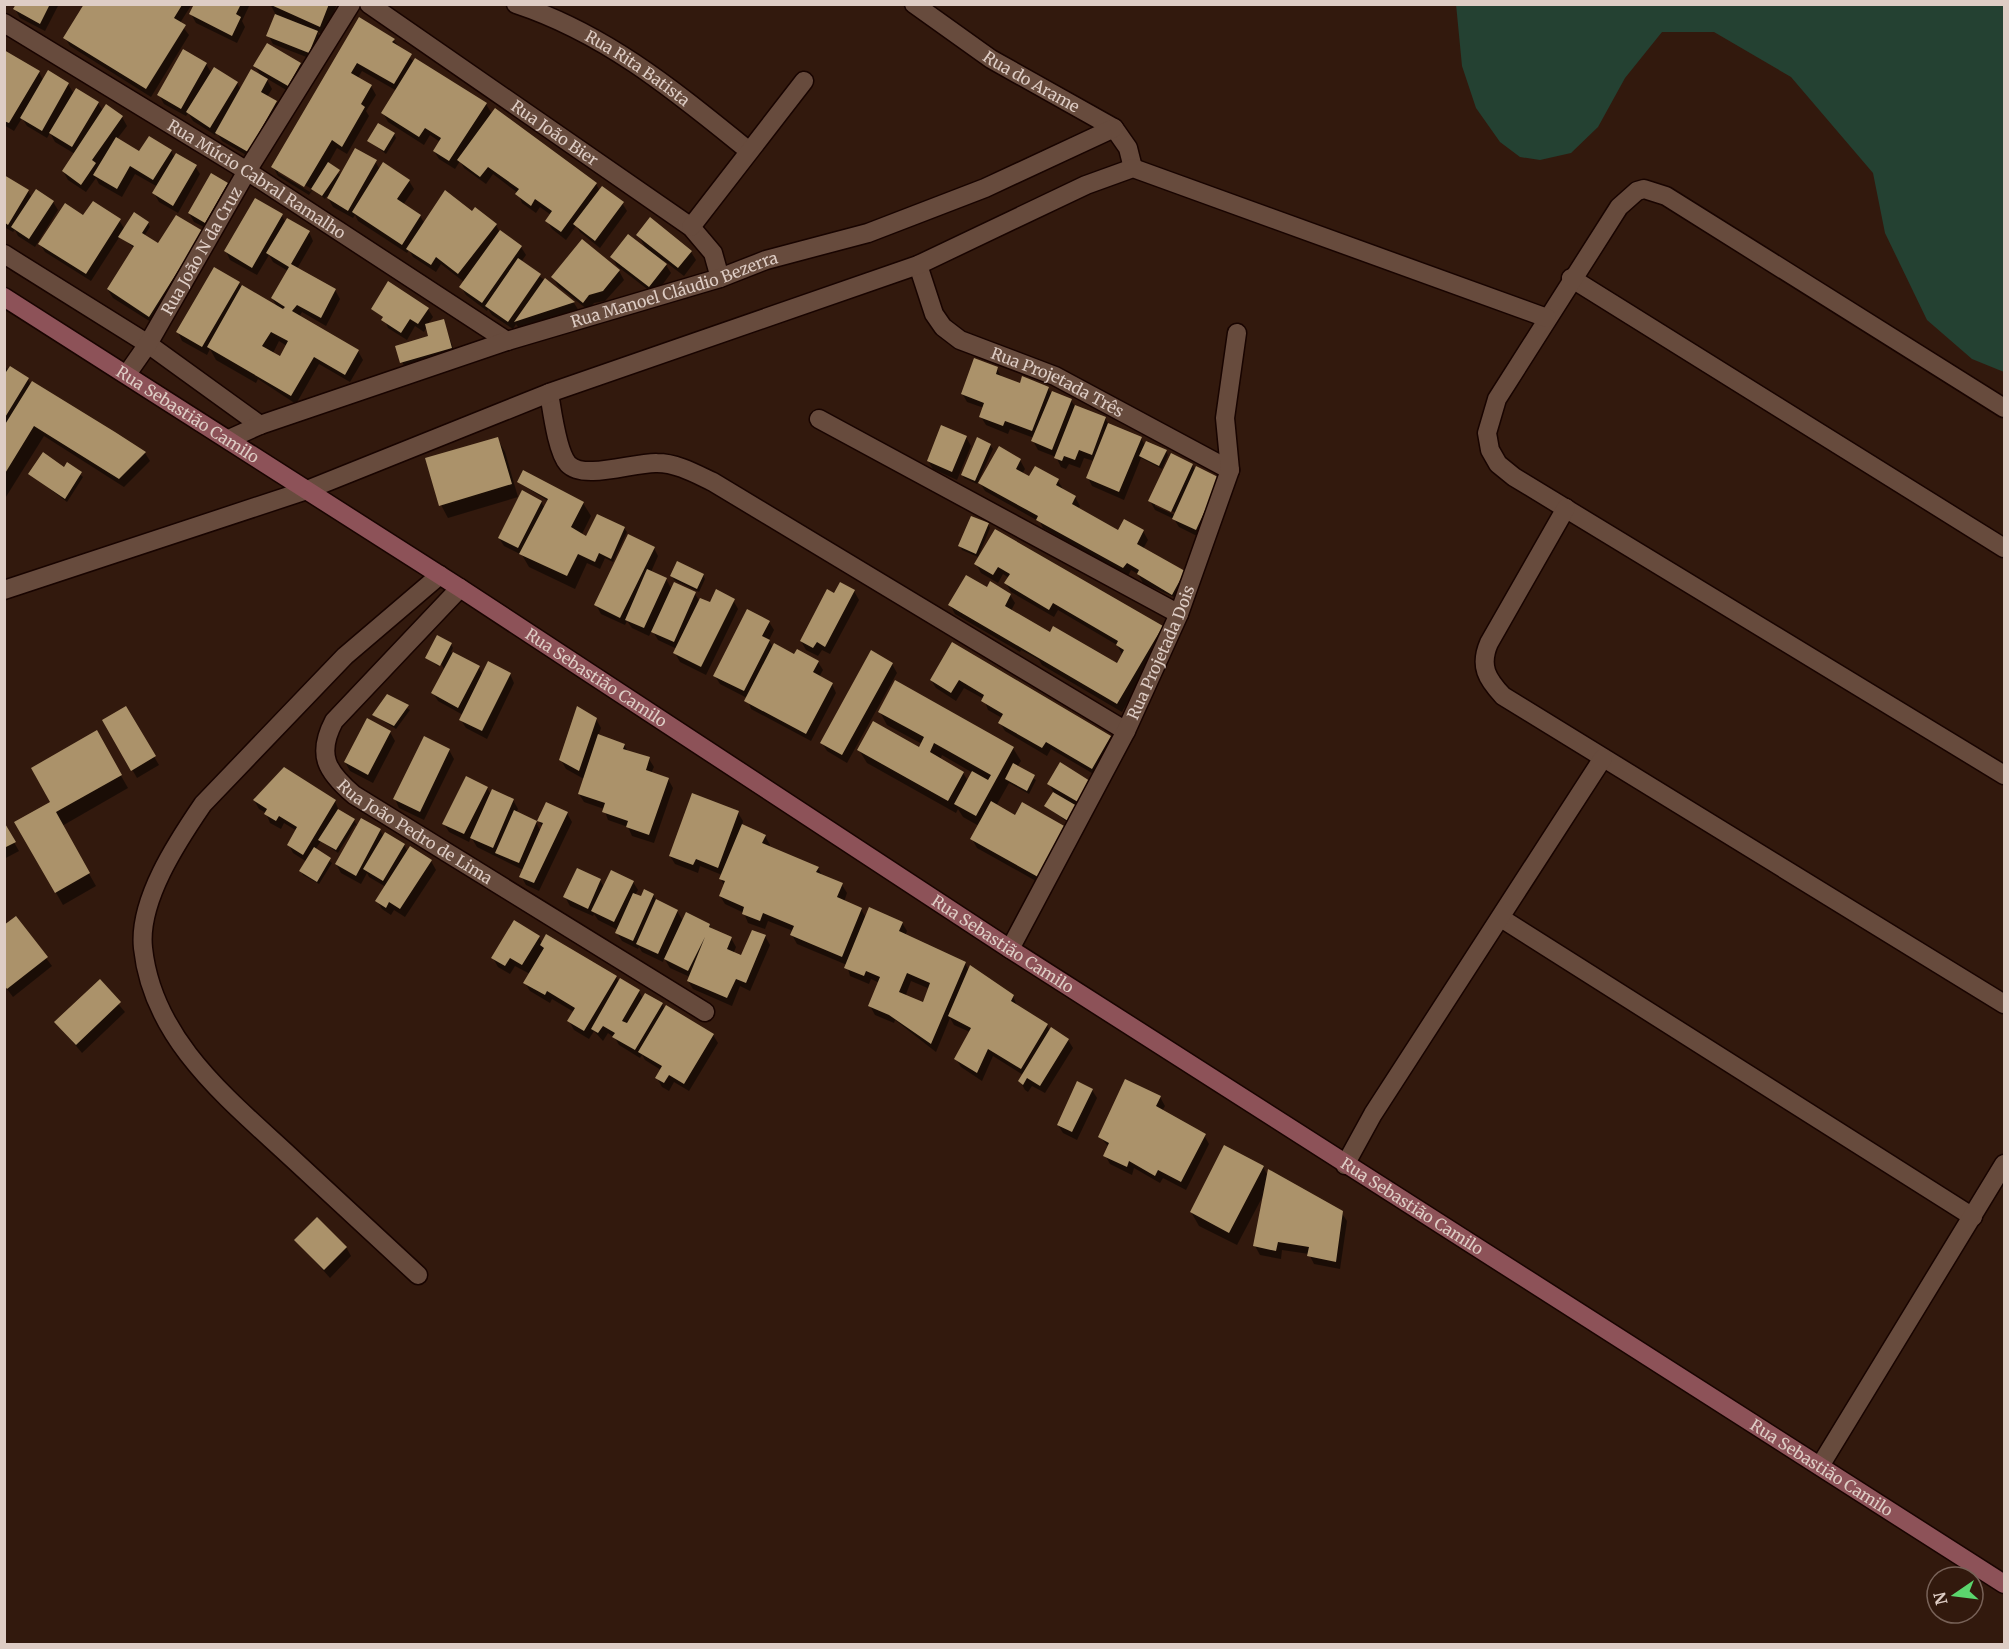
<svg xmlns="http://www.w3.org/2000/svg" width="2009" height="1649" font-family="Merriweather,serif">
<rect width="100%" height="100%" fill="#32190d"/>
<path fill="#244132" d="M1456,4L2004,5V372L1972,359L1927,320L1885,233L1873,173L1791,77L1714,32H1662L1625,78L1598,127L1571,153L1540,160L1520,157L1500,142L1476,108L1462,66Z"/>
<path fill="#0007" fill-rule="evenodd" d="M17,4H59L45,31L20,18L15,9Z
M141,4H192L180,23L189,35L151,97L70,46L65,38L138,8Z
M196,4H250L242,21L245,27L237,43L196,23L191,14Z
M270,4H337L325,35L317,32L322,40L314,60L273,44L268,35L276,15Z
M359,19L393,40L414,62L486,104L492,114L596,184L600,191L622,203L627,211L600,248L580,232L576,226L566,240L552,229L547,221L551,215L540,207L536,213L522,203L518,193L493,174L486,184L464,168L460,161L455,169L439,159L434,151L440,142L430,135L424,145L388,122L383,113L397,91L362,71L358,78L371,86L376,95L366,111L369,116L347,154L337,148L328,164L341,176L375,161L380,170L409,181L414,189L403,205L420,216L425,224L472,213L496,225L499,231L521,247L526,255L521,262L574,303L579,311L520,330L516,324L513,329L492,315L488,309L487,311L466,295L461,287L464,282L441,264L436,272L413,257L409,250L407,253L358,221L355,215L353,218L333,207L327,196L325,199L313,189L309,195L278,176L273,167ZM278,170L312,189L310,192L278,173Z
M267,45L300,64L305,73L293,94L266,78L272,89L267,97L276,102L281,111L253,159L222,141L217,133L215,135L193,121L188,113L186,116L164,104L159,95L206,64L212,74L237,83L241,90L261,76L255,66Z
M4,52L39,72L43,80L68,84L74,94L98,103L103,111L122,117L127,126L117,139L140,154L171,151L175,158L195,166L200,174L178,213L159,202L154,193L158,187L135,174L122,197L99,184L96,178L86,192L68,180L63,171L75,154L55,142L50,133L47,138L27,126L22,118L14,131L4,125Z
M394,134L396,138L386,154L369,141Z
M4,177L28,191L32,198L53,202L58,210L35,247L18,236L15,230L13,232L4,227Z
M227,184L232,193L210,230L194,222L189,213Z
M282,216L286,223L309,232L313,241L297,269L335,290L340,299L326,326L302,312L299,317L358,351L363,360L350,382L319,364L296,404L258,379L256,383L216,360L210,349L207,355L182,341L178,332L239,283L242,289L278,308L272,298L288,271L273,262L269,255L257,275L230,260L226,251ZM279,341L287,346L280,359L273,353Z
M84,217L119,220L125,230L148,223L150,227L144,236L158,245L201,233L154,324L113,298L108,290L134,248L120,236L91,281L45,252L40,244Z
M638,235L691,252L696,260L684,276L663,260L671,273L655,295L617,266L612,257L647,250Z
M619,271L624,280L605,301L594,303L588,310L558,286L553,277Z
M372,309H428L433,317L428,324L443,320L456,356L407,370L402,362L430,337L427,326L424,332L415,326L407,340L388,328L384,318Z
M4,365L9,371L28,379L31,385L145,453L150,461L124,487L44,436L4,500Z
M997,369L1002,378L1021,385L1048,388L1052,395L1071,401L1075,406L1105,418L1109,425L1141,438L1145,446L1166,451L1168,455L1162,469L1141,458L1124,500L1092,486L1088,478L1094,461L1084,458L1080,468L1069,464L1066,469L1061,467L1056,457L1038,450L1033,441L1034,438L1010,429L1008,434L986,425L981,417L984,408L967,402L962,393Z
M966,437L971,446L957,480L933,469L928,461Z
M497,438L505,452L518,497L448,518L441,505Z
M990,445L993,449L977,484L964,478L962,474Z
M1020,460L1025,469L1022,474L1029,478L1058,481L1063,489L1075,497L1080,506L1078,509L1119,532L1143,531L1148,540L1143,549L1186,576L1174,597L1143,583L1138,574L1131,570L1128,576L1043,528L1040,522L985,491L980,483Z
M68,464L83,477L67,502L30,474L65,469Z
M1192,465L1196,471L1219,479L1201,538L1179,527L1174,519L1155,510L1150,501ZM1155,503L1178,514L1177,516L1155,506Z
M518,482L583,503L591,516L582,534L585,537L624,528L627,532L613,562L605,558L600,569L587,563L575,589L529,567L522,555L504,546L499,538L541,502L545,508L548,501Z
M988,524L990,528L978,557L962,550L960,546Z
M996,531L1162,627L1166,636L1122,712L1042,665L1039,660L1021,650L1020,652L955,614L950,605L987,589L1010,595L1015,603L1011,611L1050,634L1117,665L1122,654L1117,645L1058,610L1054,617L1011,592L1006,583L1009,578L1003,574L998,583L981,573L976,564Z
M654,548L658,556L651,572L666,579L672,590L695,594L700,602L710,604L733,600L738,609L706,675L680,662L675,653L677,649L658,640L652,630L649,636L632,628L627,621L625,625L601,614L596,605Z
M703,575L705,579L699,592L674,580L672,576Z
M854,591L859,600L830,654L822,650L818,656L806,650L801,641L835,595Z
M769,622L774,630L769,640L773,648L818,662L823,670L819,677L832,684L836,693L811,741L751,709L747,698L720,684L715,676Z
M451,644L453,648L451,652L479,668L483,675L510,674L514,683L487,739L466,728L461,720L463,715L438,701L433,693L444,669L438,658L435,660L439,667L427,658Z
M952,644L1110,738L1115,746L1097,776L1051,749L1047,756L1005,731L1000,723L1002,718L988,710L984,699L964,688L956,701L936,688L931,680Z
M892,664L897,673L847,763L827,751L822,743Z
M388,696L410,710L396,729L374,715Z
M125,708L159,765L137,778L104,721Z
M880,712L1013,748L1021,761L1017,767L1036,780L1029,794L1009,783L996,806L1015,817L1065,828L1043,885L977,848L972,839L979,826L963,817L958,809L956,813L867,763L859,750L920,749L922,744L887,725ZM942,755L973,773L968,781L963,773L940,760Z
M596,719L601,728L598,736L624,745L628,752L649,759L654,767L651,773L668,779L673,788L654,843L632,836L628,827L608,820L604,809L584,802L579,794L584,779L566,769L561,760Z
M96,732L128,788L62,826L96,886L63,905L16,823L52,802Z
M390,732L395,741L373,783L350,771L345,762Z
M449,750L454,759L424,820L399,808L395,799Z
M1061,764L1083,809L1074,804L1078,811L1070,824L1046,806L1054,793L1049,784Z
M487,788L491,795L513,800L518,809L516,813L536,822L540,830L543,828L539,821L567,813L572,822L539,891L526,885L521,876L523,870L477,847L471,837L469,842L449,832L444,824Z
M254,800L335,801L339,811L354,820L357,826L355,825L338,853L321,841L315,850L332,863L319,884L303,875L301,871L307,862L293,853L289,845L297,831L284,823L281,829L270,823L266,813L259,809Z
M738,813L743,821L742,826L765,836L770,845L769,848L818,868L823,877L842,885L847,893L844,902L861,909L866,918L902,923L907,931L905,936L965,963L969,971L1013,996L1017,1006L1047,1025L1050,1031L1068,1040L1073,1048L1045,1093L1032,1086L1028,1092L1025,1090L1020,1081L1023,1075L993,1056L982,1081L961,1067L956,1059L970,1032L954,1025L950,1018L936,1052L895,1020L894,1023L875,1015L870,1006L880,983L871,979L869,984L850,976L847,965L797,944L792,935L793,931L768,921L765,929L748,923L744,913L725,904L720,896L724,885L721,879L722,875L700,866L698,873L675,864L670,856ZM911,981L930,989L923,1005L905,997Z
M4,825L19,851L4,859Z
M380,830L384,837L404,845L408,852L431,861L436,870L405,917L394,910L391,915L382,909L377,901L386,887L369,877L367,873L361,884L341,873L336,864Z
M600,880L604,887L633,882L638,890L635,895L642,898L653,895L657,901L677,911L683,921L709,925L713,930L731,938L736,947L733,954L742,957L765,936L770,945L750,991L740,986L732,1006L693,989L688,981L690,977L670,968L664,958L663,962L642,952L639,947L638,949L622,941L617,933L618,930L598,920L594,914L593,916L570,906L565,897Z
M16,918L52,966L13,997L4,985Z
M539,937L542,943L616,977L620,983L639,991L643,999L662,1004L665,1010L713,1035L718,1043L689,1091L674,1082L669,1091L662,1087L657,1078L661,1070L645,1060L642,1055L640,1058L619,1045L615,1038L608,1033L603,1041L594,1031L589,1039L574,1030L569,1021L574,1012L552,999L550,1003L530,991L525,983L530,974L515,966L510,974L498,967L493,958Z
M99,981L125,1012L82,1053L56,1022Z
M1092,1090L1097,1098L1077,1140L1063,1133L1058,1125Z
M1160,1097L1165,1106L1162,1111L1204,1135L1209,1144L1186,1190L1163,1178L1160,1183L1134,1168L1132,1175L1110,1164L1105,1155L1109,1147L1099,1136Z
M1263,1167L1268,1176L1341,1212L1347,1221L1340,1269L1314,1264L1309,1254L1282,1250L1281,1259L1260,1255L1255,1246L1264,1194L1237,1245L1199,1226L1191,1212Z
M296,1240L346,1247L351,1256L330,1278Z"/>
<path fill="#ab926a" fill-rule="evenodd" d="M16,4H50L40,24L13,9Z
M84,4L182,5L174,18L186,25L146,89L63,38Z
M194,4H241L236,14L241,17L232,36L189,14Z
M269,4H329L320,27Z
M275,14L318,31L309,53L266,36Z
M359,17L395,39L392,42L412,54L394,84L357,63L351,73L372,85L361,104L365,107L342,147L332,140L304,187L271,167Z
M267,43L301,63L288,86L253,66Z
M183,49L207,63L181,109L157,95Z
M4,50L40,71L9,123L4,121Z
M415,58L487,103L449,161L433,151L441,138L425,128L419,137L381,113Z
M214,67L238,82L210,128L186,112Z
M251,69L268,79L261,92L277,101L248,152L215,133Z
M48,70L69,83L42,131L20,118Z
M76,88L99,102L72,147L49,133Z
M106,104L123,116L92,160L96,163L81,185L62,171Z
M495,108L597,183L561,232L545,221L552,211L535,199L531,206L515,194L519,189L488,167L480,177L457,160Z
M378,123L395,133L384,151L367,141Z
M149,136L172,150L153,180L130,166L117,189L93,175L116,137L139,151Z
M355,148L377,160L348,211L327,198Z
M176,153L197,165L173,206L152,193Z
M328,162L340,170L322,196L311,189Z
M383,162L410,180L397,199L421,215L402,245L352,212Z
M211,173L228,183L205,223L188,213Z
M4,175L29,190L8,225L4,222Z
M602,186L624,202L595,241L573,224Z
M36,189L54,201L29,239L11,227Z
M445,190L472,211L475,207L497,224L458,274L436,257L431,265L406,249Z
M255,198L283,214L252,268L224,251Z
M93,201L121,219L86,274L38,244L65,203L83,215Z
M134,212L149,222L142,233L158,243L176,215L203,231L149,317L107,289L134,246L118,237Z
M650,217L692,251L678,268L636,235Z
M287,218L310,231L291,264L336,289L321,318L297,305L292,311L359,350L345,375L314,357L291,396L207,347L242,285L283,309L285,307L271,298L289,267L266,253ZM271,332L288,341L280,356L262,346Z
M500,230L522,246L482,303L459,287Z
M628,234L667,264L649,287L610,257Z
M582,239L620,270L603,291L589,295L583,303L551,277Z
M518,258L541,274L508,322L485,306Z
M214,267L240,282L202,347L176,332Z
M545,278L575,302L514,322Z
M388,281L429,308L418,324L410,319L401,333L381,320L383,317L371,309Z
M444,319L452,348L400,363L395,346L428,336L425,324Z
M974,358L998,367L996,374L1020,383L1022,376L1049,387L1032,431L1005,421L1003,426L979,417L984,403L961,394Z
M10,366L29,378L4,419V375Z
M32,381L115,432L146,452L119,479L34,426L4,475V426Z
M1052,391L1072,399L1052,450L1031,441Z
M1075,405L1106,417L1092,455L1079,450L1075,460L1064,456L1062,461L1054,458Z
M1108,423L1142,437L1119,492L1086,478Z
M941,425L967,436L952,472L927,461Z
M498,437L512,484L439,506L425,458Z
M977,437L991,444L975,481L961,475Z
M1146,441L1167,450L1159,466L1139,456Z
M999,446L1021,459L1016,469L1029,476L1035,466L1059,479L1056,485L1076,496L1072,504L1118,530L1124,519L1144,530L1137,544L1185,571L1172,595L1137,574L1139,570L1127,563L1123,568L1036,520L1038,516L978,483Z
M43,452L64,467L67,462L82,472L65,499L28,474Z
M1171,453L1193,464L1171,512L1148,501Z
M1196,466L1220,478L1196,530L1172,519Z
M523,470L584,502L571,527L586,536L597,514L625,527L611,559L599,553L595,562L578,554L567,576L519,554L548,499L517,482Z
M522,490L542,501L518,548L498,538Z
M971,516L989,523L976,554L958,546Z
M995,529L1163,626L1117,704L948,605L966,575L987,587L990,581L1011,594L1005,606L1050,632L1053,626L1117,663L1124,650L1116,645L1118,641L1053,603L1049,610L1004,583L1010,574L998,567L993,575L974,564Z
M628,534L655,547L620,618L594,605Z
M677,561L704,574L697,589L670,576Z
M647,569L667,578L644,628L625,620Z
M674,582L696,592L674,642L651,632Z
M840,582L855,590L825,647L817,642L813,648L800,641L827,589L834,593Z
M716,589L735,599L701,667L673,653L700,598L710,602Z
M747,609L770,621L762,636L770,640L744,691L713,676Z
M437,635L452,643L440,666L425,658Z
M952,642L1111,736L1092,769L1046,742L1042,748L998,723L1003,714L981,701L984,695L959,680L951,693L930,680Z
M774,643L794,654L797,649L819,661L813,672L833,683L806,734L744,701Z
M871,650L893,663L842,755L820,743Z
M453,652L480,666L458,708L431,693Z
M488,661L511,673L482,731L459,720Z
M895,680L1014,747L976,816L954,804L972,771L988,780L991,775L934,743L930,752L964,772L948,801L857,750L873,721L919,747L924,737L878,712Z
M387,694L409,705L394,726L372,715Z
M126,706L156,756L131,771L102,720Z
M577,706L597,718L579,771L559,760Z
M367,718L391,731L368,775L344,762Z
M97,730L122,775L56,812L90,873L55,893L14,822L50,802L31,768Z
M598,734L625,744L623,749L650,757L646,770L669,778L649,835L626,827L628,821L602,812L605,803L578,794Z
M424,736L450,749L420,812L393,799Z
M1060,762L1090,781L1078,802L1047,784Z
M1013,763L1035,775L1027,791L1005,779Z
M284,767L336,800L303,855L287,845L297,827L279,816L276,821L264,814L267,809L253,800Z
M466,776L488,787L464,834L442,824Z
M492,789L514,799L493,848L470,838Z
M1053,792L1077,806L1068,821L1044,806Z
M692,793L739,811L718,868L696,859L693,865L669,856Z
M991,801L1015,815L1022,802L1066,827L1038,877L970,839Z
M546,802L568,812L534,883L519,877L543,823L537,821L519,863L495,853L514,810L537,821Z
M338,809L355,819L336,850L318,840Z
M361,818L381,829L356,876L335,864Z
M4,822L16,842L4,848Z
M742,824L766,835L762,843L819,867L816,872L843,883L837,897L862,908L842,957L790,935L794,926L763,913L760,921L742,914L744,907L719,896L725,881L719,879Z
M385,832L405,844L383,881L363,869Z
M410,846L432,860L400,909L389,902L386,908L375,901Z
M314,847L331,858L317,882L299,871Z
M577,868L601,879L588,909L563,897Z
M611,870L634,881L614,922L591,911Z
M644,889L654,894L633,941L615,933L633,893L641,896Z
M656,899L678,910L658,954L636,944Z
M869,907L903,922L899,931L966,962L931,1044L889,1015L868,1006L880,977L866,971L864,976L844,968ZM907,973L930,983L923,1002L899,992Z
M686,912L710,924L709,927L732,937L727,949L741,955L752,930L766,935L746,983L736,979L727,998L687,981L705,937L688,971L664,959Z
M16,916L48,957L7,989L4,985V925Z
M514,920L540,936L522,965L510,958L505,966L491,958Z
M546,934L617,976L584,1031L567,1021L575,1008L547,991L545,995L523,983L544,948L540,945Z
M970,965L1014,995L1011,1001L1048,1024L1021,1069L988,1049L977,1073L954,1059L971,1028L948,1016Z
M620,978L640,990L622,1021L627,1023L645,993L663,1003L635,1050L612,1037L615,1033L603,1026L598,1033L591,1029Z
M100,979L121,1002L76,1045L54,1022Z
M666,1005L714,1034L684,1084L669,1075L664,1083L655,1078L662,1066L638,1052Z
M1051,1027L1069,1039L1040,1086L1027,1078L1023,1085L1018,1081Z
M1125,1079L1161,1096L1156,1106L1206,1134L1181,1182L1158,1170L1155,1176L1129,1161L1127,1167L1103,1156L1109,1143L1098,1137Z
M1077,1081L1093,1089L1072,1132L1057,1125Z
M1224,1145L1264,1166L1229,1233L1190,1212Z
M1268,1169L1343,1211L1336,1262L1307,1256L1309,1247L1278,1242L1276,1251L1253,1246Z
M317,1217L347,1247L324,1270L294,1240Z"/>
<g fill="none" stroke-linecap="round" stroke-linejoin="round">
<g stroke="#180400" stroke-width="21">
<g id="street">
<path id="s1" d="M369,4L691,227L713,253L720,278"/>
<path id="s2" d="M516,4C607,34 676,92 749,151"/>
<path id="s3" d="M914,4L991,59L1114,128L1128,148L1133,168"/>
<path id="s4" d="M4,23L247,171L507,341"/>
<path d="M691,227L804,81"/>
<path d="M4,254L148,344L260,425"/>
<path id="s5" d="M918,265L934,314L943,327L960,340L1055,376L1230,470"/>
<path d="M1571,278L2004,548"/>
<path id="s6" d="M127,374L148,344L247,171L351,4"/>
<path d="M549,393C552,410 557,452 568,464C584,481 634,462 657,463C677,463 696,474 713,482L1126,731"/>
<path d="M2004,408L1666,196L1644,189L1637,191L1619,207L1497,399L1487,433L1490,450L1498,464L1514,477L2004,775"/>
<path d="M819,419L1179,614"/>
<path id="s7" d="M229,439L260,425L507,341L720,278L766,260L868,233L985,188L1114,128"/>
<path d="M1566,508L1489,643C1479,666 1487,679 1503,696L2004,1004"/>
<path id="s8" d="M460,588L334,721C316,755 327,772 354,795L705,1012"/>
<path d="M4,590L307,490L549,393L918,265L1086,185L1133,168L1547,318"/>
<path d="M1501,918L1973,1217"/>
<path id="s9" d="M1010,949L1126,731L1179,614L1230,470L1225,418L1237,333"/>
<path d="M1345,1165L1373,1114L1603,758"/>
<path d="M418,1275C377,1237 336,1199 295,1161C231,1101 153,1042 143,948C138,901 177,842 203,804L345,656L440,575"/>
<path d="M1820,1466L2004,1164"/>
</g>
</g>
<g stroke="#180400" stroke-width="21">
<g id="secondary">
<path id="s10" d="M4,297L460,588L1010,949L2004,1584"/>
</g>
</g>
<use href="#street" stroke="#674b3d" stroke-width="18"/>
<use href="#secondary" stroke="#8d5258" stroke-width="18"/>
</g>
<g text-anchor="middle" stroke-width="6" stroke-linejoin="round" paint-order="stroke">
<g font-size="16" fill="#decdc5" stroke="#32190d">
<text dy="6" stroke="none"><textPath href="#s2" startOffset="138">Rua Rita Batista</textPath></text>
<text dy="6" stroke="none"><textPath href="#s3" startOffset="141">Rua do Arame</textPath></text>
<text dy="6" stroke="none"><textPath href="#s1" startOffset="226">Rua João Bier</textPath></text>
<text dy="6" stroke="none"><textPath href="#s4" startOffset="297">Rua Múcio Cabral Ramalho</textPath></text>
<text dy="6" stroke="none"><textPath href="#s6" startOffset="144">Rua João N da Cruz</textPath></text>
<text dy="6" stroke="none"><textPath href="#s7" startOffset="470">Rua Manoel Cláudio Bezerra</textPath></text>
<text dy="6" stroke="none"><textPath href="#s5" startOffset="195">Rua Projetada Três</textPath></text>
<text dy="6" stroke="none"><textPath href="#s10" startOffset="218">Rua Sebastião Camilo</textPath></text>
<text dy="6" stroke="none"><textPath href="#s9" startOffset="333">Rua Projetada Dois</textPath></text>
<text dy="6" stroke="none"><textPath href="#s10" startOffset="704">Rua Sebastião Camilo</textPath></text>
<text dy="6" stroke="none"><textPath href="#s8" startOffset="340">Rua João Pedro de Lima</textPath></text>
<text dy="6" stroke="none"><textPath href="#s10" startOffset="1190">Rua Sebastião Camilo</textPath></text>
<text dy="6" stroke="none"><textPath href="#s10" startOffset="1676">Rua Sebastião Camilo</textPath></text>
<text dy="6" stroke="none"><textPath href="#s10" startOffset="2162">Rua Sebastião Camilo</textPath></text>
</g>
</g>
<rect width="2009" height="1649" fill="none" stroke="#decdc5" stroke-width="12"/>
<g transform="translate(1955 1595) rotate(256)"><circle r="28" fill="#32190d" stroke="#776157" stroke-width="1.5"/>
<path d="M0-4.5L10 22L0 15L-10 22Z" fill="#5bd56d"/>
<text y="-9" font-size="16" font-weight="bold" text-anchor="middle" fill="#decdc5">N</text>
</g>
</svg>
